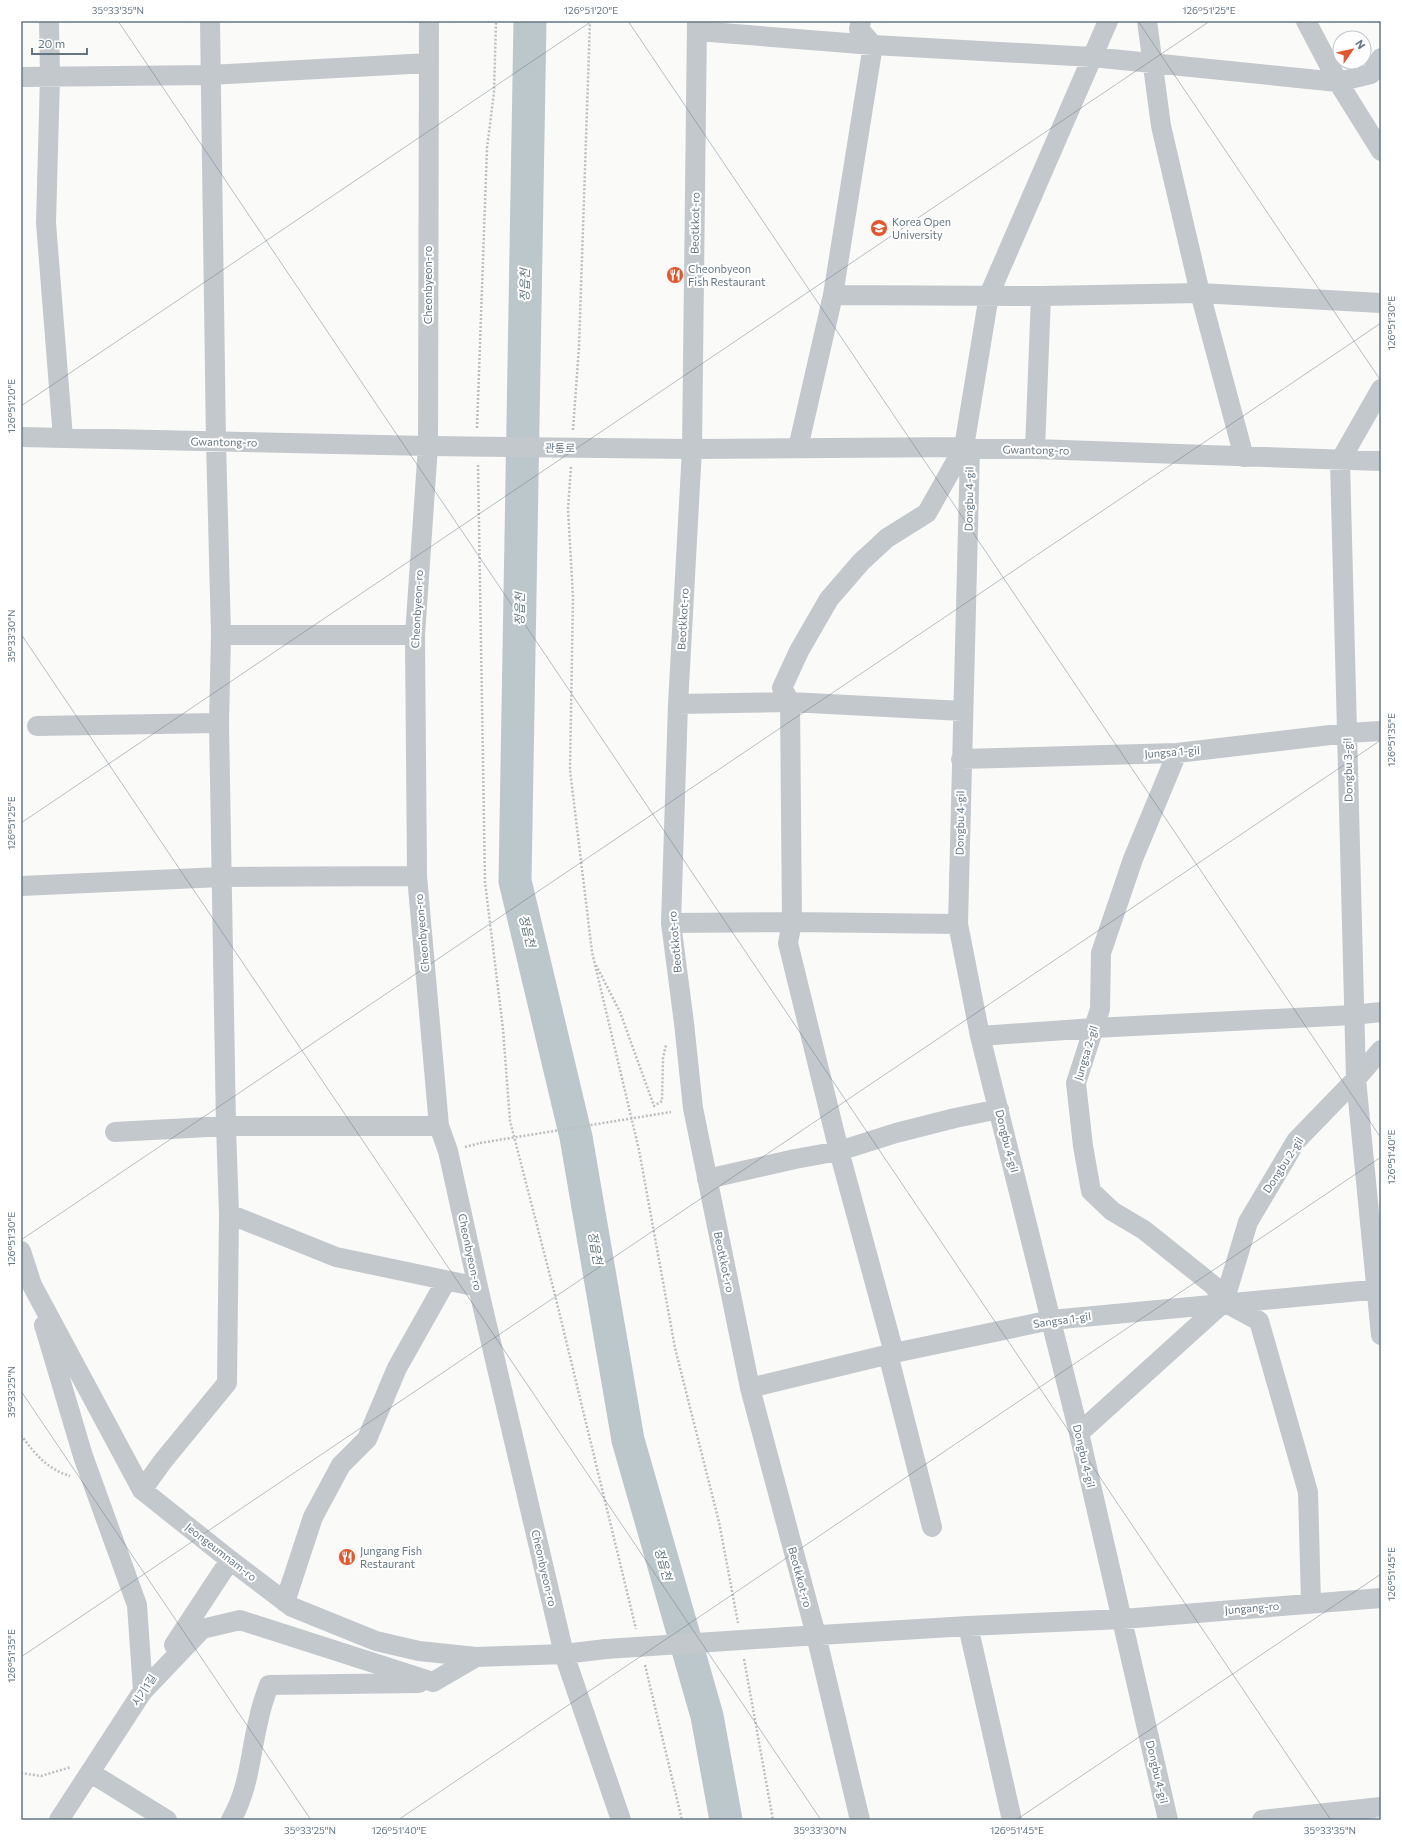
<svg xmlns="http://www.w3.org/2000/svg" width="1402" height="1841" font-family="Commissioner,'Noto Sans KR',sans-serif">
<rect width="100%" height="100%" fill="#fafaf8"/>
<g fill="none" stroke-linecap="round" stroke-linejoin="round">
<path stroke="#bbc7cb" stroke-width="33" d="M530,21L515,881L576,1137L628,1440L707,1716L726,1820"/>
<path stroke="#bbbfc2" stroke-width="2.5" stroke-dasharray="2 2" stroke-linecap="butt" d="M477,428L487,148L494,92L496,21
M573,430L579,347L590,21
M478,465L485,882L503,1029L510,1121L555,1295L636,1629
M571,467L568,509L573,597L570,770L592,952L639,1150L675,1348L719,1522L738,1623
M596,965L620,1012L654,1106L662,1101L663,1058L666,1045
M465,1147L480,1143
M21,1435C35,1454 47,1469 70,1476
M744,1659L773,1820
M645,1665L682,1820
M21,1773L41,1776L71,1767"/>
<path stroke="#c3c8cc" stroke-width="20" d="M49,21L50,77L46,223L63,438
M429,21L428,446L415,635L417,876L439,1126L448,1151L478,1287L564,1654L621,1820
M697,21L692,449L678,704L671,923L684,1023L693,1108L750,1388L816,1635L860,1820
M1147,21L1161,126L1200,293L1244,457
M1306,21L1338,82L1381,151
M697,31L873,45L1092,57L1338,82L1371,74L1381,58
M21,77L210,75L429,63
M833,295L1041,296L1200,293L1381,303
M1381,389L1340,461L1356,1079L1381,1335
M21,437L428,446
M798,448L833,295L873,45L859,29L861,21
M692,449L964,447L970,449H1035L1381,461
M970,449L958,924L980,1036L1079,1433L1168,1820
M1035,449L1041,296
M221,635H415
M678,704L790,702L782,688L799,651L829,599L861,562L887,538L927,513L964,447L989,295L1108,21
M37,726L219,723
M1177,753L1133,859L1101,953L1100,1009L1076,1083L1083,1146L1091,1191L1112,1211L1144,1230L1214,1286L1224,1302L1259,1321L1308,1492L1311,1603
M961,759L1177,753L1347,733L1381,731
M21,886L221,877L417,876
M671,923L792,922L958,924
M980,1036L1094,1028L1353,1015L1381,1012
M115,1132L226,1126H439
M707,1179L795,1159L839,1151L896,1133L955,1118L999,1109
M229,1214L336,1257L478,1287
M21,1251L32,1285L142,1490L230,1560L292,1607L376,1641L419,1651L476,1657L564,1654L606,1649
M1224,1302L1248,1222L1296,1141L1356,1079L1381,1050
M44,1325L83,1456L137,1605L143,1691
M894,1353L839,1151L788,943L792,922L790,702L963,711
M888,1354L932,1527
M750,1388L894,1353L1051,1320L1381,1289
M1079,1433L1224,1302
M142,1490L163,1461L227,1383L229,1214L226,1126L219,723L221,635L216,442L210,21
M285,1602L313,1517L341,1465L367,1439L397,1368L446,1281
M968,1626L1012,1820
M787,1637L968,1626L1123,1619L1381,1598
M174,1645L230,1560
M143,1691L202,1629L240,1620L433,1682L476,1657
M91,1773L167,1820
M59,1820L150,1680
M231,1820C250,1787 250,1753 259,1718C261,1707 265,1696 269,1685L419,1683
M1262,1820L1381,1807"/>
<path stroke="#bbbfc2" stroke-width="2.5" stroke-dasharray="2 2" stroke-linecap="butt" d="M480,1143L671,1112"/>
<path stroke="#c3c8cc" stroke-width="20" d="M428,446L692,449
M606,1649L787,1637"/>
</g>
<path fill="none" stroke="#657683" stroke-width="1" stroke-opacity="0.45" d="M118,21L1331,1820M628,21L1381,1138M1138,21L1381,381M21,406L592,21M21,634L821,1820M21,823L1210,21M21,1240L1381,323M21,1391L311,1820M21,1657L1381,740M398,1820L1381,1157M1016,1820L1381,1574"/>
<defs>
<g id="university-disc" transform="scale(0.9)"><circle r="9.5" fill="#e4572e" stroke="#fff"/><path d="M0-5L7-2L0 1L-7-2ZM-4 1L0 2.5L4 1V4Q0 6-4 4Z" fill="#fff"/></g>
<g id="restaurant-disc" transform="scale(0.9)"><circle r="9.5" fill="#e4572e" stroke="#fff"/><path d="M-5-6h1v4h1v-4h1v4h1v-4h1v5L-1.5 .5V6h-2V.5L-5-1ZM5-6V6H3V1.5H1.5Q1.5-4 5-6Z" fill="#fff"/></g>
</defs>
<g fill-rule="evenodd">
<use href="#university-disc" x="879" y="228"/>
<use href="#restaurant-disc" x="675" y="275"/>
<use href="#restaurant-disc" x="347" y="1557"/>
</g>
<g text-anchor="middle" stroke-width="4" stroke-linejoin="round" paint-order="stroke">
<g font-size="11" fill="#657683" stroke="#fff" text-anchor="start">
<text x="892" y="226">Korea Open<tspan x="892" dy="13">University</tspan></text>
<text x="688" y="273">Cheonbyeon<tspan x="688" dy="13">Fish Restaurant</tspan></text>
<text x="360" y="1555">Jungang Fish<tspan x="360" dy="13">Restaurant</tspan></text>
</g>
<g font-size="11" fill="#657683" stroke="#fff">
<text transform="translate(695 223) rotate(-89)" y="4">Beotkkot-ro</text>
<text transform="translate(428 285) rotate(-90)" y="4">Cheonbyeon-ro</text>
<text transform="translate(224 442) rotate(1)" y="4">Gwantong-ro</text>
<text transform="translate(560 448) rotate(1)" y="4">관통로</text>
<text transform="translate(1036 450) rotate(1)" y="4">Gwantong-ro</text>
<text transform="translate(969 499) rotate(-89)" y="4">Dongbu 4-gil</text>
<text transform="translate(417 609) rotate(-87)" y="4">Cheonbyeon-ro</text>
<text transform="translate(683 619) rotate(-87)" y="4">Beotkkot-ro</text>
<text transform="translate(1172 752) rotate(-4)" y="4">Jungsa 1-gil</text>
<text transform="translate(1348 770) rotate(-91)" y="4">Dongbu 3-gil</text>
<text transform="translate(960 823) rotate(-89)" y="4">Dongbu 4-gil</text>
<text transform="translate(422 933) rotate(-95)" y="4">Cheonbyeon-ro</text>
<text transform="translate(675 942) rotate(-95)" y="4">Beotkkot-ro</text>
<text transform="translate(1086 1053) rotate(-73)" y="4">Jungsa 2-gil</text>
<text transform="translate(1007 1141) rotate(76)" y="4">Dongbu 4-gil</text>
<text transform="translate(1283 1165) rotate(-57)" y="4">Dongbu 2-gil</text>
<text transform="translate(470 1252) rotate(78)" y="4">Cheonbyeon-ro</text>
<text transform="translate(724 1262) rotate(78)" y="4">Beotkkot-ro</text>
<text transform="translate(1062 1320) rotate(-8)" y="4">Sangsa 1-gil</text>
<text transform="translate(1084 1456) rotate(77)" y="4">Dongbu 4-gil</text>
<text transform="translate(221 1552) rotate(38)" y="4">Jeongeumnam-ro</text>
<text transform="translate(544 1568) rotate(77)" y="4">Cheonbyeon-ro</text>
<text transform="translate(800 1577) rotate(75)" y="4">Beotkkot-ro</text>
<text transform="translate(1252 1608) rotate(-5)" y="4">Jungang-ro</text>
<text transform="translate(144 1690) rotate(-57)" y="4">시기1길</text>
<text transform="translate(1157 1772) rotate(77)" y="4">Dongbu 4-gil</text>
</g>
<g font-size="12" font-style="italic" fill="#60757c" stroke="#fff">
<text transform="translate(525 285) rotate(-89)" y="4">정읍천</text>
<text transform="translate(520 609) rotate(-89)" y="4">정읍천</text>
<text transform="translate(527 931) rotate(76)" y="4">정읍천</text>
<text transform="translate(595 1248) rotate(80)" y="4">정읍천</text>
<text transform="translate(663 1564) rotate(74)" y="4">정읍천</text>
</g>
</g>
<rect width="1402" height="1841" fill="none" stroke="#ffffff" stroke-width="44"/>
<g transform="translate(1352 50) rotate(56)"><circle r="19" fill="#ffffff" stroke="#c1c8cd"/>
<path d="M0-3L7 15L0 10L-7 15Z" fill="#e4572e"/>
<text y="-6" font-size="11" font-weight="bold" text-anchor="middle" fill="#657683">N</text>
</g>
<path d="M32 48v6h55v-6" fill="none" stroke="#657683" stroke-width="2"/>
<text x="38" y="48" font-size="12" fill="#657683" stroke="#ffffff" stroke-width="3" paint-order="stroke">20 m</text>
<rect x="22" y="22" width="1358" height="1797" fill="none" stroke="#657683" stroke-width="1.5"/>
<g font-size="10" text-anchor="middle" fill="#657683">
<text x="118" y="14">35°33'35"N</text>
<text x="591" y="14">126°51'20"E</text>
<text x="1209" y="14">126°51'25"E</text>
<text transform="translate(1391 323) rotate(-90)" y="4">126°51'30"E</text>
<text transform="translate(11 406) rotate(-90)" y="4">126°51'20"E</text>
<text transform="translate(11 636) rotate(-90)" y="4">35°33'30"N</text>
<text transform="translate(1391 740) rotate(-90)" y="4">126°51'35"E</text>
<text transform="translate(11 823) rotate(-90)" y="4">126°51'25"E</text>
<text transform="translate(1391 1157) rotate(-90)" y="4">126°51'40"E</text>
<text transform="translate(11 1239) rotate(-90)" y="4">126°51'30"E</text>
<text transform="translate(11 1392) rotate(-90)" y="4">35°33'25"N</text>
<text transform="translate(1391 1574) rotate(-90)" y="4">126°51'45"E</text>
<text transform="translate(11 1656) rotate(-90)" y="4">126°51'35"E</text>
<text x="310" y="1834">35°33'25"N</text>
<text x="399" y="1834">126°51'40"E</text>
<text x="820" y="1834">35°33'30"N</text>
<text x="1017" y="1834">126°51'45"E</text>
<text x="1330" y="1834">35°33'35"N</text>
</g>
</svg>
